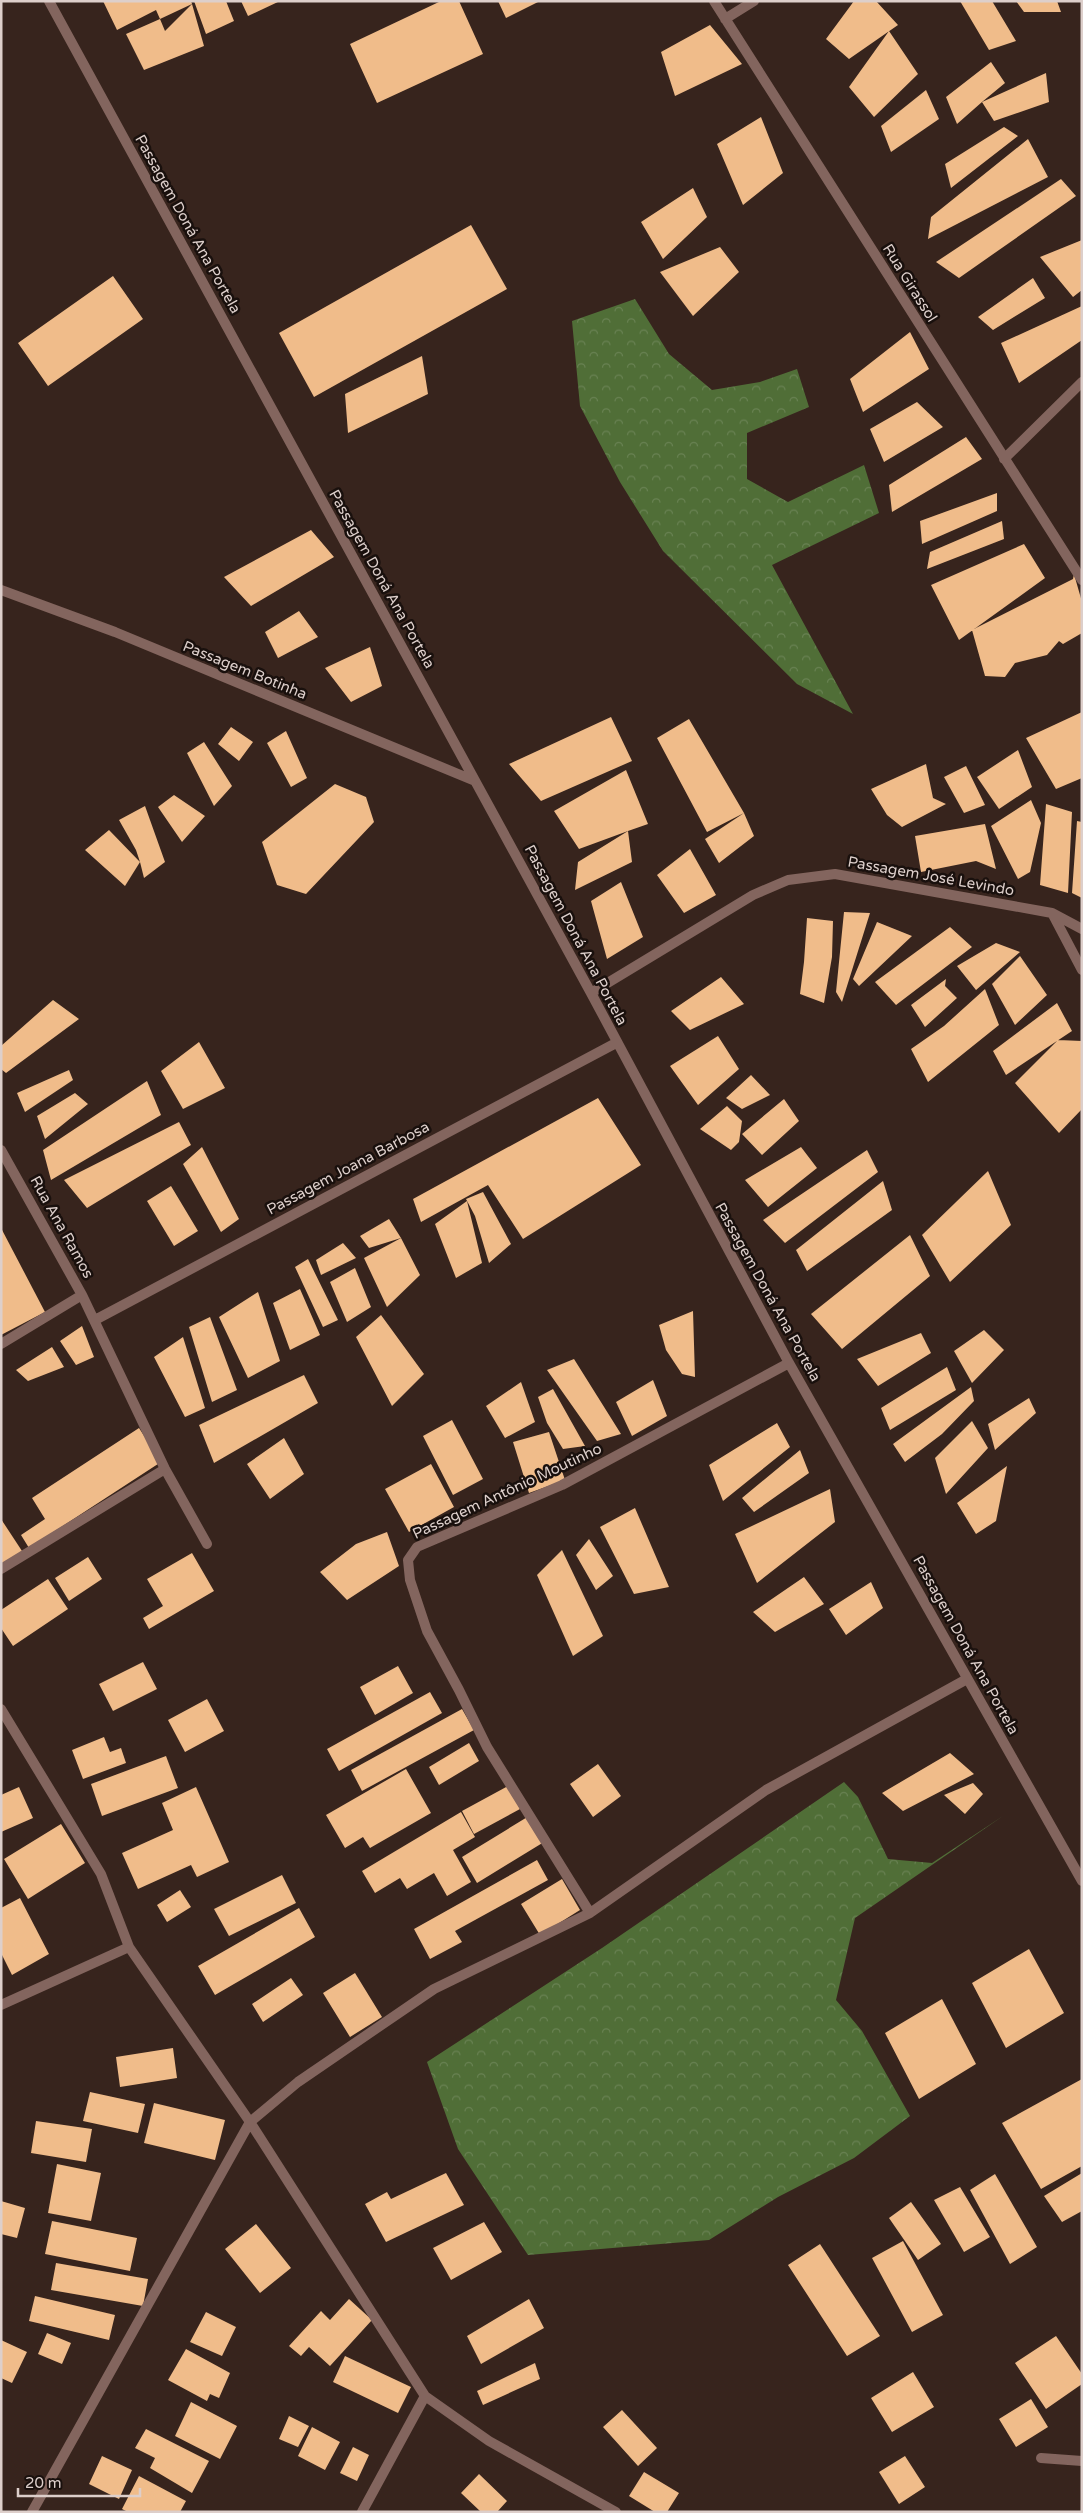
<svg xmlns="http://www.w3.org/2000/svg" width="1083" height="2513" font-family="'Varela Round',sans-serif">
<defs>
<pattern id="forest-crowns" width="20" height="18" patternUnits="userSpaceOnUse" patternTransform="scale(1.25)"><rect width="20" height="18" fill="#506e37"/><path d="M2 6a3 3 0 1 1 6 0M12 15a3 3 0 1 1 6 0" fill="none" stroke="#698253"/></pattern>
</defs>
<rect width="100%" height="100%" fill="#37241d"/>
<path fill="url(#forest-crowns)" d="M635,299L669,354L712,390L760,382L797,369L809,407L747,433V479L788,502L864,465L879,513L772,565L853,714L797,684L663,551L620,482L580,406L572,321Z
M844,1782L858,1797L888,1859L932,1863L1003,1816L855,1918L836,2000L862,2031L910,2116L854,2158L778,2197L709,2240L528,2255L458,2149L427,2062L602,1948Z"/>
<path fill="#f0bc8a" d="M103,1H191L192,4L160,19L156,10L117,30Z
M194,1H226L234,21L206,34Z
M241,1H280L248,16Z
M441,1H459L483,54L377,103L350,44Z
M498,1H540L506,18Z
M854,1H876L898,25L849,59L826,39Z
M960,1H992L1016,41L989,50Z
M1016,1H1057L1061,12H1024Z
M192,4L204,46L144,70L126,34L160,19L165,31Z
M710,25L742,64L675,96L661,52Z
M889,31L918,74L874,117L849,87Z
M991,62L1005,83L982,102L1046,73L1049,102L994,121L982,102L957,124L946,97Z
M926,90L939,119L891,152L881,126Z
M761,117L783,173L743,205L717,144Z
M1004,127L1018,136L951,188L945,164Z
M1028,139L1048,177L928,239L931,217Z
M1061,179L1076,196L959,278L936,262Z
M693,188L707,217L663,259L641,222Z
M471,225L507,289L314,397L279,333Z
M1082,240V290L1073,297L1040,257Z
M720,247L739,272L693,316L660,272Z
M113,276L143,319L48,386L18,343Z
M1033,278L1045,298L993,330L978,317Z
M1082,306V340L1019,383L1001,343Z
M910,332L929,369L863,412L850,379Z
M422,356L428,394L348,433L345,394Z
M917,402L943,427L884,462L870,429Z
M966,437L982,459L892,512L889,485Z
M997,493V511L922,544L920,521Z
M1002,521L1004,539L927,569L930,552Z
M311,530L334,557L251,606L224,577Z
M1024,544L1045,578L959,640L931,585Z
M1074,574L1082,602V633L1063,644L1059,641L1047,655L1015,663L1005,677L985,676L972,630L1073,579Z
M299,611L318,637L278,658L265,632Z
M370,647L382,686L351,702L325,668Z
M1082,712V778L1056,789L1026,738Z
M611,717L632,761L541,801L509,764Z
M689,719L744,813L754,836L719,863L705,839L744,813L707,832L657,738Z
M231,727L253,742L239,761L218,744Z
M286,731L307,778L291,787L267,743Z
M204,742L232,786L214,806L187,753Z
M1018,750L1032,787L999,809L977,777Z
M926,764L933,798L946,804L902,827L887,815L871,789Z
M966,766L985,805L964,813L944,777Z
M626,770L648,824L628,831L632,862L575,890L578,862L628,831L579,849L554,811Z
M335,784L366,797L374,822L306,894L277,885L262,842Z
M174,795L205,816L182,842L158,807Z
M1031,800L1041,823L1030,872L1018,879L991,826Z
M1046,804L1072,812L1068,893L1040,885Z
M145,806L165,862L144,878L140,862L125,886L85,850L109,830L140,862L136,850L119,820Z
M1077,821L1082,822V898L1072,893Z
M985,824L996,869L976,861L921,872L915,836Z
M690,849L716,895L684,913L657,875Z
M621,882L643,937L607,959L591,901Z
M844,912L870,913L842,1002L836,992Z
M807,918L833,921L832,957L824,1003L800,994L804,962Z
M877,922L912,936L859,986L853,979Z
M950,927L972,947L896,1005L875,982Z
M996,943L1020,952L976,990L957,966Z
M1020,956L1047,995L1015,1025L992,984Z
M721,977L744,1004L690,1030L671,1011Z
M946,979L945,986L957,998L925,1027L911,1005Z
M985,989L999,1025L928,1082L911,1049L944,1026Z
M53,1000L79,1019L6,1073L1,1069V1046Z
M1057,1003L1072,1031L1006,1075L993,1051Z
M718,1036L739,1069L698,1105L670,1066Z
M1058,1040L1082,1041V1109L1059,1133L1015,1083Z
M199,1042L225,1088L183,1109L161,1071Z
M69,1070L73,1080L25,1112L17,1093Z
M751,1075L770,1095L742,1109L726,1098Z
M147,1081L161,1115L51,1180L43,1150Z
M75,1093L88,1104L45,1139L37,1116Z
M598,1098L641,1165L523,1239L488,1185L421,1222L413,1199Z
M784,1099L799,1121L762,1155L742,1134Z
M727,1106L742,1121L739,1142L731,1150L700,1129Z
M179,1122L191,1145L87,1208L64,1180Z
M202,1147L239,1219L221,1232L183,1164Z
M801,1147L817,1168L768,1207L745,1180Z
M867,1150L878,1172L785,1243L763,1220Z
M988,1171L1011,1225L950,1282L922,1235Z
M883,1181L892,1210L807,1271L796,1250Z
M171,1186L198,1231L174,1246L147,1201Z
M483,1192L511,1244L489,1263L475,1216L466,1199Z
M467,1201L482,1263L456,1278L435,1224Z
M389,1219L401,1238L420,1275L387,1307L364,1258L401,1238L369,1248L360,1236Z
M1,1228L45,1312L1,1335Z
M910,1235L930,1276L842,1349L811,1314Z
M343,1243L356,1258L321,1275L316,1260Z
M308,1259L338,1320L323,1327L295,1267Z
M355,1268L371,1307L347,1322L330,1282Z
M300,1289L320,1335L290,1350L273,1303Z
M258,1292L280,1361L248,1378L219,1317Z
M693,1311L695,1377L682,1374L666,1350L659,1325Z
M381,1315L424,1374L392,1406L356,1337Z
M210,1317L237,1390L212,1402L189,1327Z
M82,1326L94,1357L76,1365L60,1341Z
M984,1330L1004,1350L972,1383L954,1351Z
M921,1333L931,1353L878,1386L857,1359Z
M183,1337L205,1408L185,1417L154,1357Z
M52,1347L64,1367L28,1381L16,1370Z
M574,1359L621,1434L597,1441L547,1370Z
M947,1367L956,1390L890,1430L881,1408Z
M304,1375L318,1403L214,1463L199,1425Z
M653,1380L667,1416L632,1436L616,1402Z
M521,1382L535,1422L505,1438L486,1406Z
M971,1387L974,1401L942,1434L905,1462L893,1444Z
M553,1389L585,1446L563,1449L547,1423L538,1397Z
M1029,1398L1036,1413L995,1450L988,1424Z
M452,1420L483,1479L453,1495L423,1436Z
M972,1421L988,1448L946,1494L935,1458Z
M777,1423L790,1447L723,1501L709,1465Z
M139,1428L161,1462L29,1548L21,1535L45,1519L32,1498Z
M549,1432L565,1480L529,1493L513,1442Z
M284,1438L304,1474L270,1499L247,1464Z
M800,1450L809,1473L754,1512L742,1498Z
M431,1464L454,1507L409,1532L385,1489Z
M1007,1466L996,1521L976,1534L957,1503Z
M830,1489L835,1522L757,1583L735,1534Z
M635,1508L669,1587L634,1594L600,1527Z
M1,1519L22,1551L1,1565Z
M387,1532L399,1566L347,1600L320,1572L356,1544Z
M589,1539L613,1576L596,1590L576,1555Z
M562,1550L603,1636L573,1656L537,1575Z
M192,1553L214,1591L149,1629L143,1618L163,1606L147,1579Z
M88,1557L102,1579L69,1601L55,1578Z
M804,1577L824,1604L775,1632L753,1612Z
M48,1579L68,1609L13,1646L1,1628V1610Z
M871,1582L883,1608L846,1635L829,1609Z
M143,1662L157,1689L113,1711L99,1684Z
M398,1666L413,1693L375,1715L360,1687Z
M430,1692L442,1713L339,1771L327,1749Z
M207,1699L224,1731L185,1752L168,1720Z
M462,1709L474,1730L362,1791L351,1770Z
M104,1737L110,1752L121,1748L126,1763L83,1779L72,1750Z
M469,1743L479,1761L439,1785L429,1767Z
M950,1753L974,1774L903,1811L882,1793Z
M166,1756L178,1788L102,1816L91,1784Z
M598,1764L621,1796L593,1817L570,1784Z
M406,1769L431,1813L370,1848L363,1837L345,1848L326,1815Z
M973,1783L983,1794L965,1814L944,1795Z
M508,1786L520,1809L474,1834L462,1811Z
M19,1787L33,1818L1,1832V1795Z
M196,1787L229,1862L197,1877L191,1865L138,1889L122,1853L173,1830L162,1803Z
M461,1812L475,1837L453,1850L471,1882L447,1896L434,1873L407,1889L400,1878L375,1893L362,1871Z
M529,1816L544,1842L477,1883L462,1857Z
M61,1824L85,1863L28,1899L4,1859Z
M537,1860L548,1880L455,1931L462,1942L430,1959L414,1929Z
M282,1875L296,1903L229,1936L214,1909Z
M562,1879L580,1910L540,1935L521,1904Z
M180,1890L191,1907L167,1922L157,1905Z
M20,1898L49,1954L12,1975L1,1953V1908Z
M299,1908L315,1937L215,1995L198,1966Z
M1029,1949L1064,2013L1006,2048L972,1983Z
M355,1973L382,2017L350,2037L323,1993Z
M291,1978L303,1995L263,2022L252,2004Z
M942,1999L976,2064L919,2099L885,2033Z
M173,2048L177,2078L120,2087L116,2057Z
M1082,2079V2166L1041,2189L1002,2123Z
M90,2092L145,2104L138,2133L83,2121Z
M154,2103L225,2120L215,2160L144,2143Z
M36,2121L92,2129L86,2162L31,2153Z
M57,2164L101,2173L91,2221L48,2213Z
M446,2173L464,2205L386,2242L365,2204L387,2192L391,2199Z
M1082,2173V2211L1062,2222L1044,2196Z
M995,2174L1037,2247L1010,2264L970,2190Z
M960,2187L990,2237L964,2252L934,2200Z
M1,2201L25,2208L17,2238L1,2234Z
M911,2202L941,2244L918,2260L889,2218Z
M52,2221L137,2238L130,2271L45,2254Z
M484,2222L502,2252L451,2280L433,2248Z
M256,2224L291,2268L260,2293L225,2249Z
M903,2241L943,2315L912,2332L872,2258Z
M820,2244L880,2336L847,2356L788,2265Z
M56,2263L148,2279L143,2306L51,2290Z
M35,2296L115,2315L109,2340L29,2321Z
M349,2299L372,2320L330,2366L309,2347L301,2356L289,2346L321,2311L330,2320Z
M529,2299L544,2328L481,2364L467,2336Z
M206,2312L236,2327L222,2356L190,2342Z
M47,2333L71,2343L62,2364L38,2354Z
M1056,2336L1082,2374V2384L1046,2409L1015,2363Z
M1,2340L27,2352L12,2383L1,2378Z
M186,2349L230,2373L219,2398L210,2394L207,2401L168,2380Z
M345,2356L411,2387L398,2413L333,2382Z
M535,2363L540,2379L483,2405L477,2391Z
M913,2372L934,2407L892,2432L871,2398Z
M1031,2399L1048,2427L1016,2447L999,2419Z
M191,2402L237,2426L220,2459L175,2436Z
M622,2410L657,2448L638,2466L603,2427Z
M289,2416L309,2426L298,2447L279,2439Z
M312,2427L340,2442L325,2470L298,2456Z
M146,2429L209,2461L192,2493L150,2468L155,2458L135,2448Z
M353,2447L369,2455L357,2481L340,2473Z
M102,2456L132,2470L119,2499L89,2484Z
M905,2456L925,2487L899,2504L879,2472Z
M644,2472L679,2493L667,2512H655L629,2496Z
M479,2474L507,2501L497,2512H481L461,2493Z
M139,2476L186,2501L180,2512H128L122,2509Z"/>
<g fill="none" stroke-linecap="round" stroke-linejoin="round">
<path stroke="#83655e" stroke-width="10" d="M49,1L591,993L789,1363L1082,1881
M714,1L1082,580
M725,19L754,1
M1004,459L1082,382
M1,590L115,632L475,781
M1052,913L1082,970
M591,993L753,895L788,880L835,874L1052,913L1082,929
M1,1150L82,1295L165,1469L207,1544
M95,1320L616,1043
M1,1344L82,1295
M1,1569L165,1469
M1,1709L101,1874L129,1947L250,2122L425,2396L489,2441L616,2512
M590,1913L487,1747L459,1690L427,1631L410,1580L408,1560L417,1547L562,1485L789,1363
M1,2005L129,1947
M1041,2458L1082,2461
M32,2512L250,2122L298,2082L434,1989L590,1913L766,1790L967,1679
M362,2512L425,2396"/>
</g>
<g text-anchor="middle" stroke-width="5" stroke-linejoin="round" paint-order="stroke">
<g font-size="15" fill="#ddcfcb" stroke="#19100d">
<text transform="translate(188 224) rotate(61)" y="5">Passagem Doná Ana Portela</text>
<text transform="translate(910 283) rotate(58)" y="5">Rua Girassol</text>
<text transform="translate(382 579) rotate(61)" y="5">Passagem Doná Ana Portela</text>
<text transform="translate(245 670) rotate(22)" y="5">Passagem Botinha</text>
<text transform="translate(931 876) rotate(10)" y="5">Passagem José Levindo</text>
<text transform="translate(576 935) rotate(62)" y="5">Passagem Doná Ana Portela</text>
<text transform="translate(348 1168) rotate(-28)" y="5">Passagem Joana Barbosa</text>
<text transform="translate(62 1227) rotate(61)" y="5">Rua Ana Ramos</text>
<text transform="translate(768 1292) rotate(61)" y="5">Passagem Doná Ana Portela</text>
<text transform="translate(507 1491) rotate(-25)" y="5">Passagem Antônio Moutinho</text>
<text transform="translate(966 1645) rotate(61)" y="5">Passagem Doná Ana Portela</text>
</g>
</g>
<rect width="1083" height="2513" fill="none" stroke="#ddcfcb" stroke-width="5"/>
<path d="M18 2488v8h122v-8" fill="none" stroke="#ddcfcb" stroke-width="2.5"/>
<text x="25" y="2488" font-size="15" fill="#ddcfcb" stroke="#19100d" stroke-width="4" paint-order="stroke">20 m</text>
</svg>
